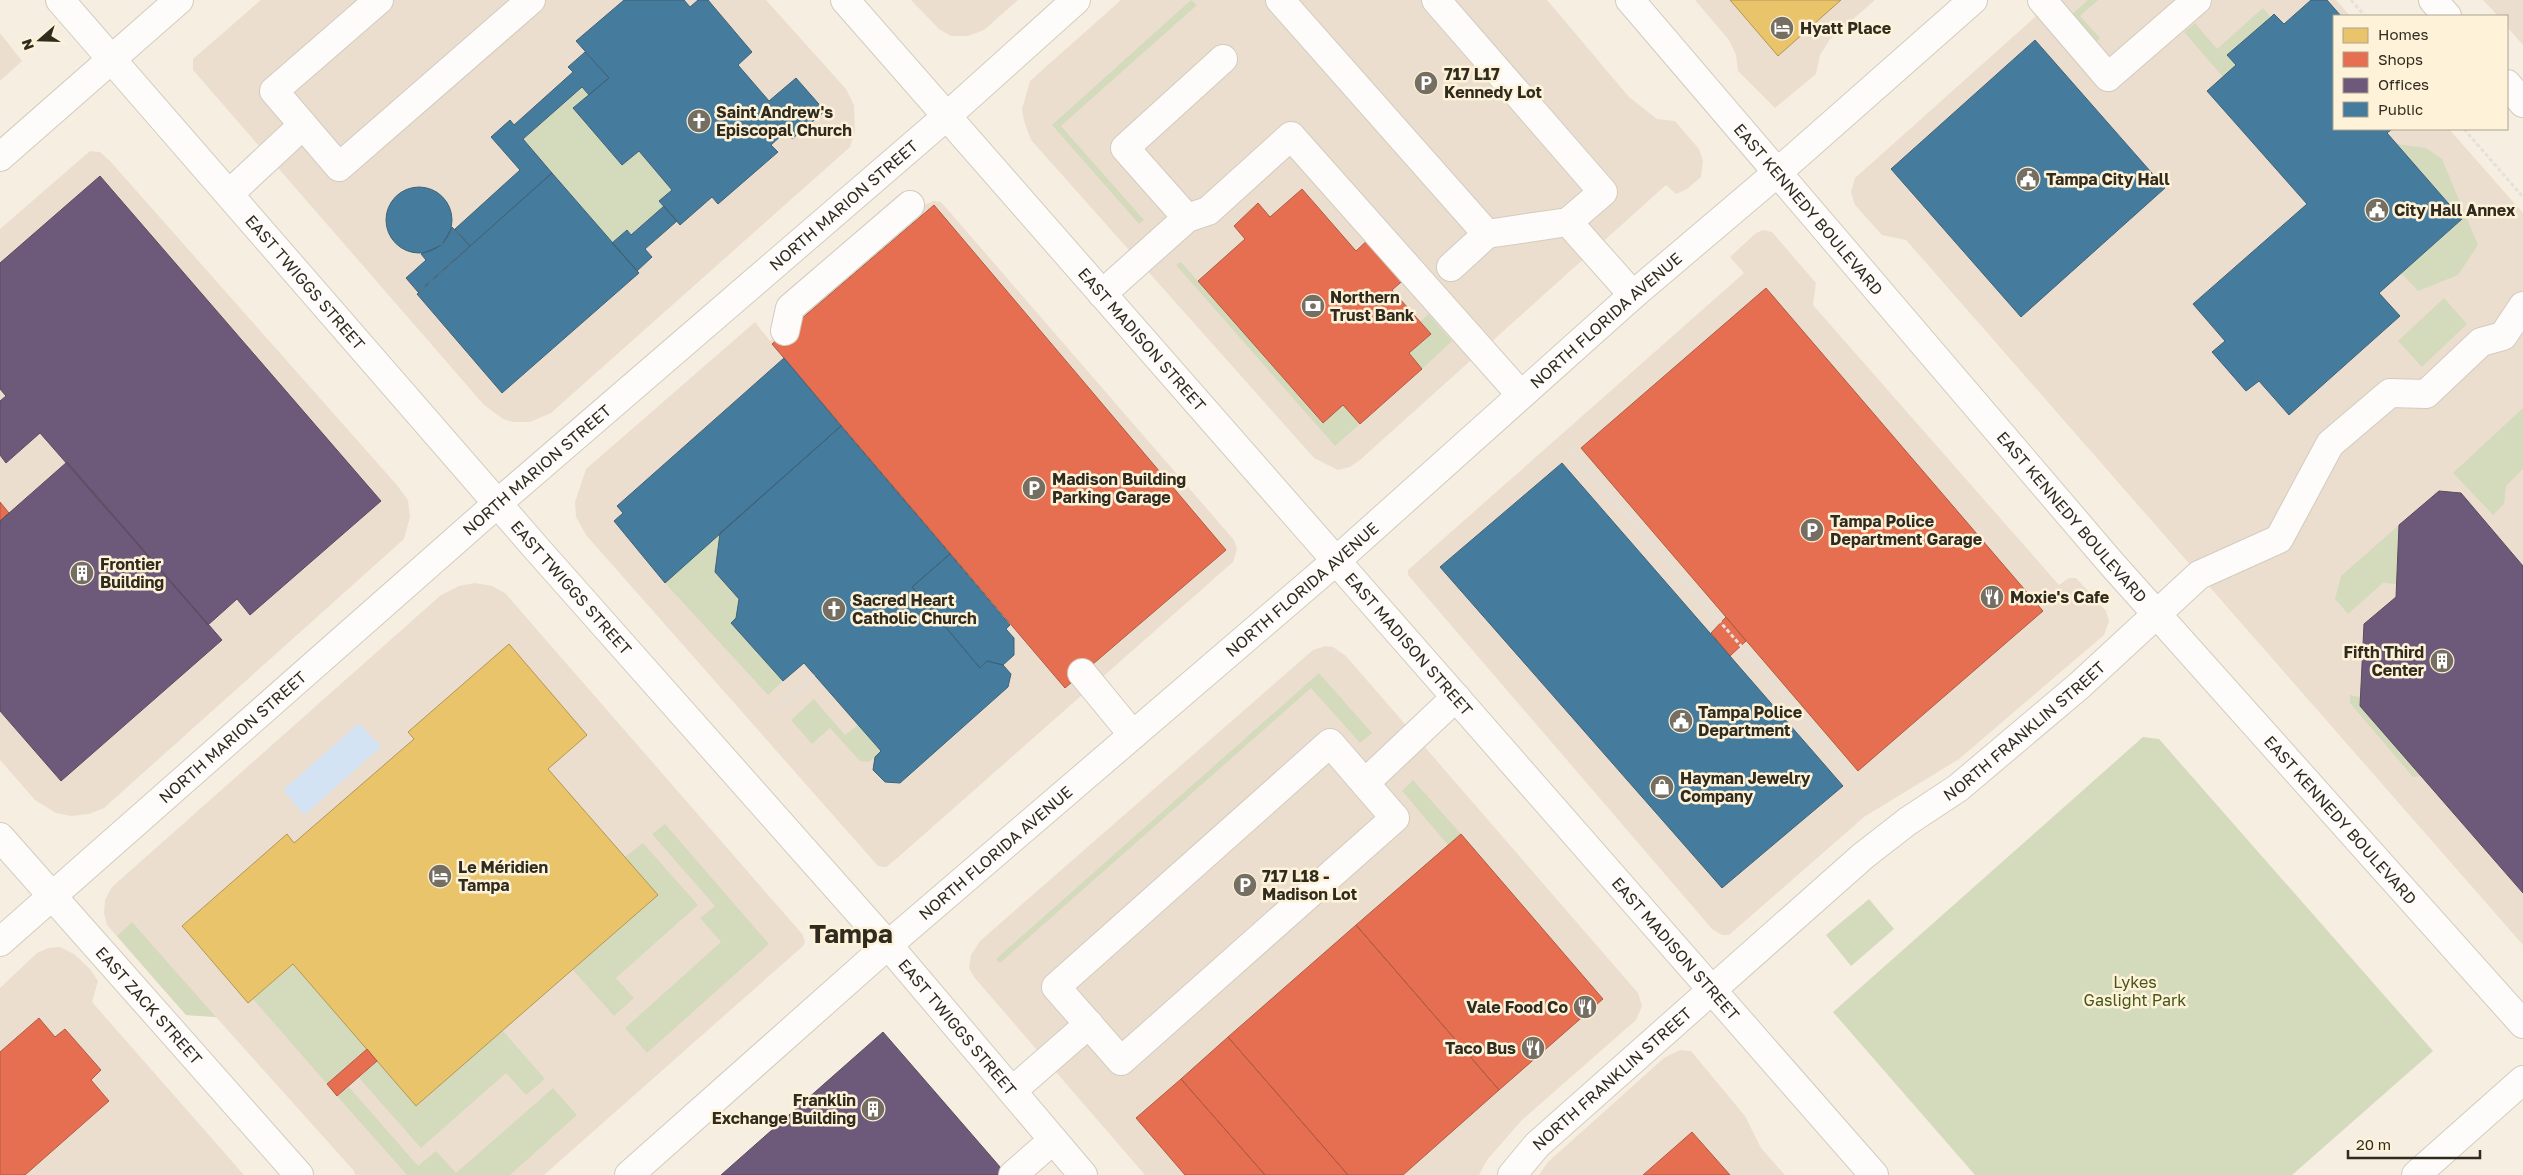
<svg xmlns="http://www.w3.org/2000/svg" width="2523" height="1175" font-family="'Golos Text',sans-serif">
<rect width="100%" height="100%" fill="#f6eee0"/>
<path fill="#ecdecf" d="M261,0H766L846,89L854,105L855,131L850,147L551,413L530,422H513L503,419L484,405L193,70V59Z
M911,0H1018L984,30L968,36H951L939,29Z
M1121,0H1547L1629,97L1657,119L1675,121L1699,149L1703,161L1701,177L1687,189L1676,194L1666,185L1360,460L1350,467L1338,470L1314,458L1031,140L1024,121L1022,109L1030,81Z
M1695,0H1875L1830,39L1820,55L1816,74L1775,108L1738,71L1736,55L1729,40Z
M2054,0H2336L2350,16H2334V129H2449L2523,213V945L1906,240L1882,235L1855,205L1851,192L1855,178Z
M2483,0H2523V45L2507,27V16H2498Z
M0,33L22,61L0,81Z
M90,151L100,152L110,161L396,484L408,500L410,517L404,539L104,808L89,814L71,816L56,813L35,800L0,760V229Z
M934,201L941,202L1234,540L1237,549L1233,562L895,860L886,867H882L877,865L586,535L576,517L575,502L586,469L755,322L770,341L917,208Z
M1763,230L1772,232L1816,283L1813,305L2059,585L2069,578H2076L2106,611L2109,621L2104,635L1959,759L1864,817L1729,935H1722L1712,929L1408,575V570L1744,273L1730,257L1756,233Z
M475,583L492,586L505,593L803,935L805,942L803,946L544,1175H355L354,1171L216,1017L186,1015L107,925L104,913L105,900L112,887L121,879L441,595L459,586Z
M1325,646L1333,647L1346,656L1638,993L1642,1006L1636,1020L1521,1121L1487,1160L1479,1175H1145L974,977L969,968L971,955L980,941L1313,650Z
M60,947L74,954L90,969L98,981L92,1002L244,1175H0V988L37,953L48,948Z
M1680,1050L1691,1051L1745,1116L1761,1148L1785,1175H1539L1548,1162L1664,1058Z"/>
<path fill="#d4dabc" d="M1191,0L1197,5L1061,126L1144,220L1139,224L1052,125Z
M2088,0H2098L2080,16L2100,38L2095,43L2070,16Z
M2263,8L2271,17L2228,55L2236,65L2223,77L2184,32L2195,23L2217,49Z
M582,87L589,95L573,108L622,165L639,151L672,190L659,201L664,206L631,235L627,230L612,243L523,139Z
M2396,144L2426,148L2442,159L2478,245L2458,275L2418,291L2401,273L2462,219Z
M1181,262L1322,423L1343,405L1360,424L1335,446L1176,265Z
M2444,298L2467,324L2422,367L2398,341Z
M1428,314L1452,341L1422,369L1409,353L1430,334L1420,322Z
M2523,408V469L2506,486L2504,504L2493,515L2453,473Z
M2399,525L2396,584L2383,583L2348,614L2335,599L2341,576Z
M720,533L715,572L739,599L736,618L731,623L783,681L768,695L665,583Z
M1319,673L1372,733L1360,743L1311,688L1000,963L996,959Z
M2350,695L2360,697V706L2421,776L2413,777L2350,703Z
M814,699L845,735L858,725L881,751L869,762L860,761L830,728L812,744L791,720Z
M2143,737L2159,739L2433,1051L2292,1175H1975L1833,1012Z
M1413,780L1461,834L1448,845L1402,791Z
M665,824L769,944L647,1053L625,1028L721,942L700,918L715,906L652,834Z
M643,843L698,905L616,978L634,998L614,1016L572,969L625,857Z
M1869,899L1894,929L1851,966L1826,935Z
M132,922L216,1017L186,1015L117,936Z
M293,964L367,1049L327,1084L253,999Z
M502,1030L545,1079L526,1095L506,1073L421,1148L359,1078L377,1061L417,1106Z
M349,1087L418,1166L436,1151L456,1173L553,1088L577,1115L510,1175H407L337,1096Z"/>
<path fill="#d4e3f4" d="M359,723L381,747L304,815L283,790Z"/>
<path fill="#e9c46a" stroke="#b29654" d="M1730,0H1841L1778,56Z
M509,644L587,735L548,769L658,895L416,1106L293,964L248,1003L182,926L287,834L294,843L414,739L408,732Z"/>
<path fill="#e76f51" stroke="#b05b42" d="M1302,189L1356,251L1372,236L1407,277L1392,290L1431,334L1409,353L1422,369L1360,424L1343,405L1323,423L1198,281L1245,239L1234,226L1258,203L1270,217Z
M934,205L1226,550L1065,688L772,344Z
M1766,288L2043,611L1858,771L1581,448Z
M0,502L9,513L0,521Z
M1726,617L1746,641L1730,656L1711,633Z
M1461,834L1603,999L1499,1090L1356,925Z
M1356,925L1499,1090L1403,1175H1348L1228,1037Z
M39,1018L55,1037L65,1029L101,1070L91,1080L109,1101L25,1175H0V1052Z
M1228,1037L1348,1175H1265L1181,1079Z
M367,1049L377,1061L337,1096L327,1084Z
M1181,1079L1265,1175H1185L1136,1118Z
M1692,1132L1730,1175H1643Z"/>
<path fill="#6d597a" stroke="#5b4b5f" d="M100,176L381,501L250,615L237,599L208,625L40,433L6,463L0,455V401L6,396L0,389V263Z
M67,462L222,640L61,781L0,711V521Z
M2439,491L2461,493L2523,566V893L2360,706L2364,624L2396,597L2399,525Z
M883,1032L1007,1175H721Z"/>
<path fill="#457b9d" stroke="#3f6377" d="M624,0H684L690,7L698,0H708L752,52L738,65L769,101L796,78L825,111L792,139L785,132L771,145L778,152L718,204L712,197L680,225L659,201L672,190L639,151L622,165L573,108L609,78L576,41Z
M2311,0H2327L2341,16H2334V129H2392L2387,133L2462,219L2379,293L2400,316L2289,415L2259,381L2246,391L2212,352L2225,341L2193,304L2307,204L2207,91L2236,65L2227,55L2271,17L2274,14L2284,24Z
M2035,40L2165,188L2021,317L1891,169Z
M585,52L609,78L589,95L582,87L523,139L552,173L470,246L455,229L520,170L491,137L510,120L514,125L573,72L568,67Z
M552,173L639,273L502,393L417,294Z
M386 220a33 33 0 1 1 66 0a33 33 0 1 1-66 0Z
M664,206L677,221L645,249L652,257L637,271L612,243L627,230L631,235Z
M452,227L470,246L418,292L406,278L426,260L421,254L442,245Z
M784,358L841,426L665,583L614,521L623,513L617,506Z
M841,426L950,554L912,587L980,668L987,661L1003,665L1011,674L1008,687L900,783L885,782L873,770L875,757L881,751L804,663L783,681L731,623L736,618L739,599L715,572L720,533Z
M1562,463L1843,786L1722,888L1440,567Z
M950,554L1010,625L1006,629L1014,638V655L1003,665L987,661L980,668L912,587Z"/>
<g fill="none" stroke-linecap="round" stroke-linejoin="round">
<g stroke="#d2ccbf" stroke-width="30">
<g id="minor">
<path id="s1" d="M60,0L537,549L888,945L1083,1175"/>
<path d="M379,0L274,91L339,167L531,0"/>
<path id="s2" d="M845,0L1874,1175"/>
<path d="M1280,0L1487,234L1568,222L1633,295"/>
<path d="M1436,0L1603,192L1568,222"/>
<path d="M2042,0L2108,77L2197,0"/>
<path d="M0,157L179,0"/>
<path d="M229,194L303,125"/>
<path d="M1187,218L1208,211L1291,136L1521,395"/>
<path d="M1451,267L1487,234"/>
<path d="M1102,294L1187,218L1125,148L1223,59"/>
<path d="M785,331L790,308L910,205"/>
<path d="M1082,673L1133,735"/>
<path d="M1330,743L1395,818L1121,1061L1056,987Z"/>
<path d="M1365,783L1456,697"/>
<path id="s3" d="M0,837L299,1175"/>
<path id="s4" d="M0,942L498,503L947,116L1076,0"/>
<path d="M1012,1091L1089,1024"/>
<path d="M1013,1175L1053,1140"/>
<path id="s5" d="M1512,1175L1537,1145L1863,856L1908,821L1958,788L2080,685L2199,575L2279,539L2330,444L2390,393L2426,394L2481,342L2503,336L2523,306"/>
</g>
</g>
<g stroke="#d2ccbf" stroke-width="30">
<g id="major">
<path id="s6" d="M1630,0L2111,563L2523,1024"/>
<path d="M2433,0L2447,16"/>
<path d="M2507,84L2523,103"/>
<path id="s7" d="M629,1175L888,945L1337,560L1633,295L1778,172L1973,0"/>
<path d="M2416,1175L2523,1080"/>
</g>
</g>
<path stroke="#e3e1dd" stroke-width="3" stroke-dasharray="4 2.5" stroke-linecap="butt" d="M2351,0L2365,16
M2464,129L2523,197
M1569,448L1861,784
M1326,659L1337,650
M779,707L814,675"/>
<use href="#minor" stroke="#fefcfa" stroke-width="28"/>
<use href="#major" stroke="#fefcfa" stroke-width="28"/>
</g>
<defs>
<g id="hotel-disc" transform="scale(1.25)"><circle r="9.5" fill="#756f63" stroke="#fef2d8"/><path d="M-6-4.5h1.5V1H6V5H4.5V3h-9V5H-6ZM-4 0a1.8 1.8 0 1 1 3.6 0ZM.5 0V-2.5h3Q6-2.5 6 0Z" fill="#fff"/></g>
<g id="parking-disc" transform="scale(1.25)"><circle r="9.5" fill="#756f63" stroke="#fef2d8"/><path d="M-3.5-5.5H1a3.5 3.5 0 0 1 0 7H-1V5.5H-3.5ZM-1-3.4V-.6H.8a1.4 1.4 0 0 0 0-2.8Z" fill="#fff"/></g>
<g id="church-disc" transform="scale(1.25)"><circle r="9.5" fill="#756f63" stroke="#fef2d8"/><path d="M-1.2-6h2.4v3.5h3.3v2.4h-3.3V6h-2.4V-.1h-3.3v-2.4h3.3Z" fill="#fff"/></g>
<g id="civic-disc" transform="scale(1.25)"><circle r="9.5" fill="#756f63" stroke="#fef2d8"/><path d="M-.6-6.5H3V-4.5H.6V-3L4-1V1h2V6H-6V1h2V-1L-.6-3ZM-1.2 2.5V6h2.4V2.5Z" fill="#fff"/></g>
<g id="bank-disc" transform="scale(1.25)"><circle r="9.5" fill="#756f63" stroke="#fef2d8"/><path d="M-6-4H6V4H-6ZM0-2.3a2.3 2.3 0 1 0 0 4.6a2.3 2.3 0 1 0 0-4.6Z" fill="#fff"/></g>
<g id="building-disc" transform="scale(1.25)"><circle r="9.5" fill="#756f63" stroke="#fef2d8"/><path d="M-4-6H4V6H1V3H-1V6H-4ZM-2.5-4.3h1.7v1.8h-1.7ZM.8-4.3h1.7v1.8H.8ZM-2.5-1h1.7V.8h-1.7ZM.8-1h1.7V.8H.8Z" fill="#fff"/></g>
<g id="restaurant-disc" transform="scale(1.25)"><circle r="9.5" fill="#756f63" stroke="#fef2d8"/><path d="M-5-6h1v4h1v-4h1v4h1v-4h1v5L-1.5 .5V6h-2V.5L-5-1ZM5-6V6H3V1.5H1.5Q1.5-4 5-6Z" fill="#fff"/></g>
<g id="shop-disc" transform="scale(1.25)"><circle r="9.5" fill="#756f63" stroke="#fef2d8"/><path d="M-5-2.5h2.3a2.7 3.5 0 0 1 5.4 0H5L5.5 6h-11ZM-1.5-2.5h3a1.5 2.3 0 0 0-3 0Z" fill="#fff"/></g>
</defs>
<g fill-rule="evenodd">
<use href="#hotel-disc" x="1782" y="28"/>
<use href="#parking-disc" x="1426" y="83"/>
<use href="#church-disc" x="699" y="121"/>
<use href="#civic-disc" x="2028" y="179"/>
<use href="#civic-disc" x="2377" y="210"/>
<use href="#bank-disc" x="1313" y="306"/>
<use href="#parking-disc" x="1034" y="488"/>
<use href="#parking-disc" x="1812" y="530"/>
<use href="#building-disc" x="82" y="573"/>
<use href="#restaurant-disc" x="1992" y="597"/>
<use href="#church-disc" x="834" y="609"/>
<use href="#building-disc" x="2442" y="661"/>
<use href="#civic-disc" x="1681" y="721"/>
<use href="#shop-disc" x="1662" y="787"/>
<use href="#hotel-disc" x="440" y="876"/>
<use href="#parking-disc" x="1245" y="885"/>
<use href="#restaurant-disc" x="1585" y="1007"/>
<use href="#restaurant-disc" x="1533" y="1048"/>
<use href="#building-disc" x="873" y="1109"/>
</g>
<g text-anchor="middle" stroke-width="5" stroke-linejoin="round" paint-order="stroke">
<g font-size="16" font-weight="bold" fill="#302b1f" stroke="#fef2d8" text-anchor="start">
<text x="1800" y="34">Hyatt Place</text>
<text x="1444" y="80">717 L17<tspan x="1444" dy="18">Kennedy Lot</tspan></text>
<text x="716" y="118">Saint Andrew's<tspan x="716" dy="18">Episcopal Church</tspan></text>
<text x="2046" y="185">Tampa City Hall</text>
<text x="2394" y="216">City Hall Annex</text>
<text x="1330" y="303">Northern<tspan x="1330" dy="18">Trust Bank</tspan></text>
<text x="1052" y="485">Madison Building<tspan x="1052" dy="18">Parking Garage</tspan></text>
<text x="1830" y="527">Tampa Police<tspan x="1830" dy="18">Department Garage</tspan></text>
<text x="100" y="570">Frontier<tspan x="100" dy="18">Building</tspan></text>
<text x="2010" y="603">Moxie's Cafe</text>
<text x="852" y="606">Sacred Heart<tspan x="852" dy="18">Catholic Church</tspan></text>
<text x="2424" y="658" text-anchor="end">Fifth Third<tspan x="2424" dy="18">Center</tspan></text>
<text x="1698" y="718">Tampa Police<tspan x="1698" dy="18">Department</tspan></text>
<text x="1680" y="784">Hayman Jewelry<tspan x="1680" dy="18">Company</tspan></text>
<text x="458" y="873">Le Méridien<tspan x="458" dy="18">Tampa</tspan></text>
<text x="1262" y="882">717 L18 -<tspan x="1262" dy="18">Madison Lot</tspan></text>
<text x="1568" y="1013" text-anchor="end">Vale Food Co</text>
<text x="1516" y="1054" text-anchor="end">Taco Bus</text>
<text x="856" y="1106" text-anchor="end">Franklin<tspan x="856" dy="18">Exchange Building</tspan></text>
</g>
<g font-size="16" fill="#302b1f" stroke="#fef2d8">
<text dy="6" stroke="none"><textPath href="#s4" startOffset="1120">NORTH MARION STREET</textPath></text>
<text dy="6" stroke="none"><textPath href="#s6" startOffset="275">EAST KENNEDY BOULEVARD</textPath></text>
<text dy="6" stroke="none"><textPath href="#s1" startOffset="374">EAST TWIGGS STREET</textPath></text>
<text dy="6" stroke="none"><textPath href="#s7" startOffset="1298">NORTH FLORIDA AVENUE</textPath></text>
<text dy="6" stroke="none"><textPath href="#s2" startOffset="451">EAST MADISON STREET</textPath></text>
<text dy="6" stroke="none"><textPath href="#s4" startOffset="715">NORTH MARION STREET</textPath></text>
<text dy="6" stroke="none"><textPath href="#s6" startOffset="680">EAST KENNEDY BOULEVARD</textPath></text>
<text dy="6" stroke="none"><textPath href="#s1" startOffset="779">EAST TWIGGS STREET</textPath></text>
<text dy="6" stroke="none"><textPath href="#s7" startOffset="892">NORTH FLORIDA AVENUE</textPath></text>
<text dy="6" stroke="none"><textPath href="#s2" startOffset="856">EAST MADISON STREET</textPath></text>
<text dy="6" stroke="none"><textPath href="#s5" startOffset="679">NORTH FRANKLIN STREET</textPath></text>
<text dy="6" stroke="none"><textPath href="#s4" startOffset="310">NORTH MARION STREET</textPath></text>
<text dy="6" stroke="none"><textPath href="#s6" startOffset="1085">EAST KENNEDY BOULEVARD</textPath></text>
<text dy="6" stroke="none"><textPath href="#s7" startOffset="488">NORTH FLORIDA AVENUE</textPath></text>
<text dy="6" stroke="none"><textPath href="#s2" startOffset="1261">EAST MADISON STREET</textPath></text>
<text dy="6" stroke="none"><textPath href="#s3" startOffset="225">EAST ZACK STREET</textPath></text>
<text dy="6" stroke="none"><textPath href="#s1" startOffset="1364">EAST TWIGGS STREET</textPath></text>
<text dy="6" stroke="none"><textPath href="#s5" startOffset="139">NORTH FRANKLIN STREET</textPath></text>
</g>
<g font-size="16" fill="#45571b" stroke="#fef2d8">
<text x="2135" y="988">Lykes<tspan x="2135" dy="18">Gaslight Park</tspan></text>
</g>
<g font-size="26" font-weight="bold" fill="#302b1f" stroke="#fef2d8">
<text x="851" y="943">Tampa</text>
</g>
</g>
<rect x="2333" y="15" width="175" height="115" fill="#fef2d8" stroke="#aca28e"/>
<rect x="2343" y="28" width="25" height="15" fill="#e9c46a" stroke="#aca28e"/>
<text x="2378" y="40" font-size="15" fill="#302b1f">Homes</text>
<rect x="2343" y="52" width="25" height="15" fill="#e76f51" stroke="#aca28e"/>
<text x="2378" y="65" font-size="15" fill="#302b1f">Shops</text>
<rect x="2343" y="78" width="25" height="15" fill="#6d597a" stroke="#aca28e"/>
<text x="2378" y="90" font-size="15" fill="#302b1f">Offices</text>
<rect x="2343" y="102" width="25" height="15" fill="#457b9d" stroke="#aca28e"/>
<text x="2378" y="115" font-size="15" fill="#302b1f">Public</text>
<g transform="translate(40 40) rotate(250)" stroke="#fef2d8" stroke-width="4" paint-order="stroke">
<path d="M0-4L9 19L0 12L-9 19Z" fill="#302b1f"/>
<text y="-8" font-size="14" font-weight="bold" text-anchor="middle" fill="#302b1f">N</text>
</g>
<path d="M2348 1150v8h132v-8" fill="none" stroke="#302b1f" stroke-width="2.5"/>
<text x="2356" y="1150" font-size="15" fill="#302b1f" stroke="#fef2d8" stroke-width="4" paint-order="stroke">20 m</text>
</svg>
